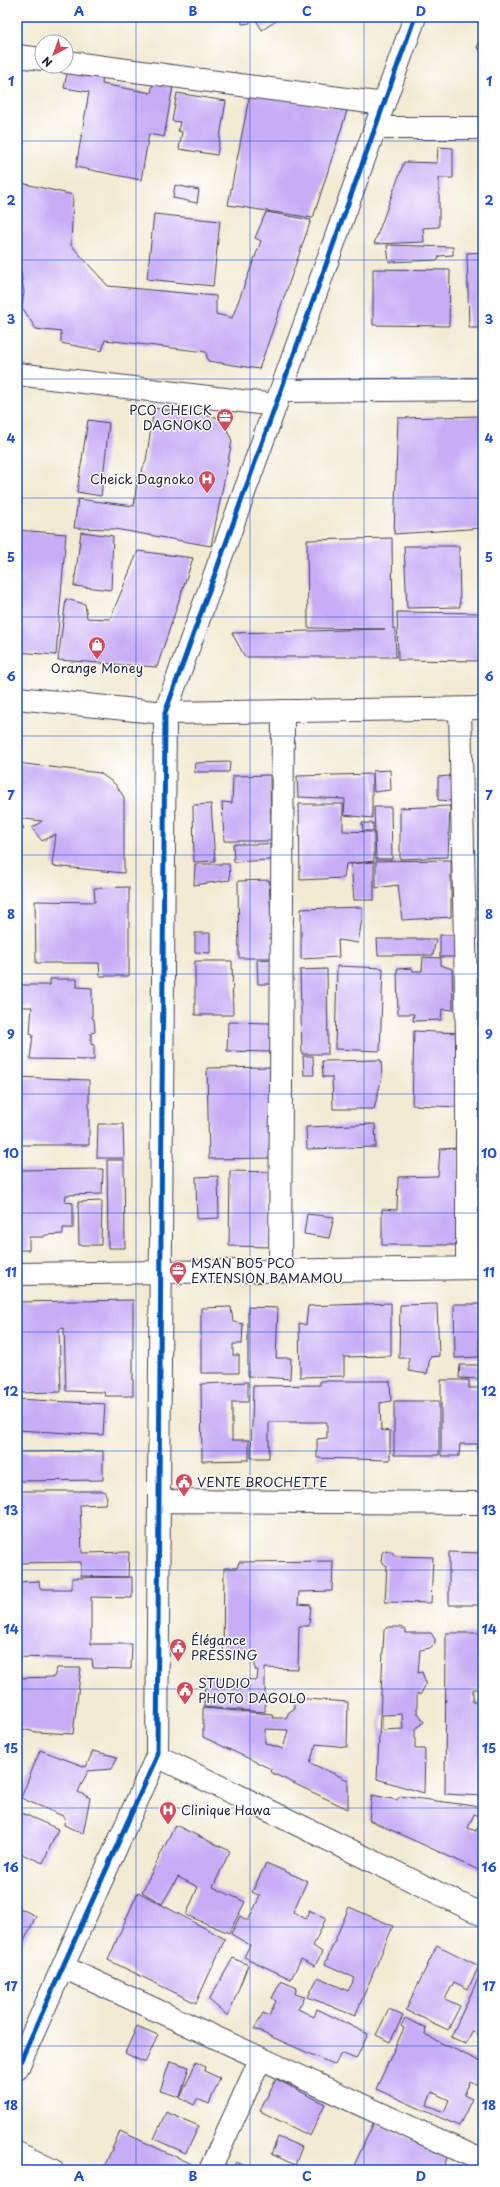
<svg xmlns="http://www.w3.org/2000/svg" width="500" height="2187" font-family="'Playpen Sans',sans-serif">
<rect width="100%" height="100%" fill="#fff"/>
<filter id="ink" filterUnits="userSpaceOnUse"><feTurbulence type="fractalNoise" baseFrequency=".025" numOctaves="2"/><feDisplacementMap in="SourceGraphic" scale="8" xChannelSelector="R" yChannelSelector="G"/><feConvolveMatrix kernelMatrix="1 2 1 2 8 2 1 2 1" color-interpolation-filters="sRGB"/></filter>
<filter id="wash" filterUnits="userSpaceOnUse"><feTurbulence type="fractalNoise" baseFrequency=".012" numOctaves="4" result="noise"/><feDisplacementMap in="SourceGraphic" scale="16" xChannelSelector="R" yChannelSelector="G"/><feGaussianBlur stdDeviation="0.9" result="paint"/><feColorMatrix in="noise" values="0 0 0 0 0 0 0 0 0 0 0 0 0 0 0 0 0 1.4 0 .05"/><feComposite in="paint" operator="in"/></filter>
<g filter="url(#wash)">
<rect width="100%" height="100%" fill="#f2ead3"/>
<g id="blocks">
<path fill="#c8adf6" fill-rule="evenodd" d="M241,17H250V23L242,24Z
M262,17H280L281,18L262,30L256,20Z
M483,32V50L477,48Z
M68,69L103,76L102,84L151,93L153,83L173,86L164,137L149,134L141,180L76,167L89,92L64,88Z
M177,93L226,101L217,155L179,149L182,132L178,131L180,122L172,121Z
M250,93L347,111L313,218L228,205Z
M438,147L453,148V178H439V227L423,228L424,242L374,244L404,162L437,163Z
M17,182L73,195L71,245L108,286L216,296V314L232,318L261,241L255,238L266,212L311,220L259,369L208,361L206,352L105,340L102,351L61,343V332L36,329L22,307L24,292L17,251Z
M175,185L199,190L197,203L173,198Z
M154,214L220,221L213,286L147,279Z
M387,245L453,247V255L439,256L438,260L389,262Z
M483,252V328H469L467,253Z
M373,269L450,270L449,326L373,325Z
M154,408L222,418L232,441L211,546L115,529L74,528L78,499L134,506L137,481L146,461Z
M483,416V528L394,534L398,418Z
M88,420L109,423L101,496L77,492Z
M17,530L66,534L56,655L17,652Z
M81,532L113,536L111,590L74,586Z
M392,538L393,629H395L396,657H245L232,633L385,629L308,628L307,540Z
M404,546H459L460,607L407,608Z
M138,551L193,558L157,667L58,660L66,599L85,604L87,618L110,619Z
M397,612L483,613V661L398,660Z
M230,762L229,772H194L195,763Z
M17,763L100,773L115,784L124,797V873L52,866L56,834L42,841L32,828L42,821L17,818Z
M390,770L391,790L374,792L373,771Z
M372,774V818L344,815L345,799L298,797L297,776Z
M270,775L271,841H224L222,802L232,803L233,776Z
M450,776L452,801L438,800V777Z
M211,804L215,861L194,862L193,805Z
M299,804H343V831L374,832V861L346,864L344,878L300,880Z
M450,806L448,857L400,859V808Z
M374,807H391L392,859H376Z
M17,819L24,828L17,833Z
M362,823H373V831H363Z
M233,844H270V860L234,862Z
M451,860V917L402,920L398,885L376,888V861Z
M374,862V900H354L351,864Z
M195,864H229L230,880L194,885Z
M269,880L273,958H239L238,881Z
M129,887V976H100L99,963H36L35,901L95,902L94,888Z
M362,907V919L358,943L338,940L339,957L301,959V909Z
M195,933H210V953L195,952Z
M440,935H456V957H440Z
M377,939H436L433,955H378Z
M480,942H483V959H481Z
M423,957L441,958V965L452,969L453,1010L442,1009L441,1020L413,1021L414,1014H398L397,969L412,968L413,971H422Z
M271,959L272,984H258L257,960Z
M195,961H232L233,1015H195Z
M337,966L383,968L380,1051L335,1049Z
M327,969L328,1054H302L300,970Z
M50,979H77V987L92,988V1018L94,1019L95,1032L91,1033V1044L94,1045V1060L30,1059L33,1035L30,1034L32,1007H21V985H50Z
M17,1015H19L18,1033H17Z
M228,1022L271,1023L270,1052L227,1051Z
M414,1031L460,1033L458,1107L412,1105Z
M303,1056H313L314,1075H304Z
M381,1060L382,1077L374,1109H333L332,1077H323L322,1061Z
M276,1067L278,1158L209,1159L207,1068Z
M17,1077L89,1080V1145H19Z
M98,1124H123L124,1158H97Z
M375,1124L376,1147L307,1149L306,1127Z
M458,1148L459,1245H382V1209L397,1210L398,1177L438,1176L440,1149Z
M107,1160H124L125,1248H108Z
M103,1169L102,1194L66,1195L65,1202L73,1203V1228H63V1234L45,1235L44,1237H29V1250H17V1170Z
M230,1171L271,1172L270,1247L229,1246Z
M218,1176L219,1218L197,1219L196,1177Z
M102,1201L101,1245H79L78,1202Z
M307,1214L334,1217L329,1238L304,1234Z
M133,1300V1396H105L104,1392L66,1391L64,1328L59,1329L61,1392L17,1393V1302Z
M391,1303V1356L344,1357V1376L300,1377L299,1323L306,1325L308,1306Z
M437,1304L439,1356L430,1357L427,1374L409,1371V1358H399L400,1305Z
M454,1304H483V1339L479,1340V1357L455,1358Z
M231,1307L233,1322L243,1324L242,1344H233V1355H239V1373H201V1308Z
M248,1307L278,1308L276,1358H291L290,1379L248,1376Z
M460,1365H483V1379L459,1378Z
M441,1380H469V1388H483V1449H477L478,1444H460L459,1456H441Z
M320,1381H390L391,1401L380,1403L381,1430L390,1431V1460L317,1458V1439L327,1438V1422H269V1458H251L253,1386L320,1385Z
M248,1382V1402H232V1440H249V1460L202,1461L201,1384Z
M17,1399L105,1404L103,1435L17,1430Z
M394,1401H439V1455H394Z
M103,1451V1480L17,1481V1452Z
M17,1491H104L107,1497L105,1504L80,1505L82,1553L129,1552L128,1577L81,1576V1562L18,1563Z
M385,1550L392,1552L395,1556L433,1557L431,1603L385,1602L387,1566L381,1562L382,1553Z
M449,1552L483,1553V1605H449Z
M333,1561L332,1591L299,1592L298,1604L311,1605L309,1626H299L298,1669L265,1668V1712L204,1707L205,1677L257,1680L258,1670H255V1657L223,1656L224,1568H237L239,1562Z
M132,1577V1598L91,1597V1644H132L131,1669L93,1668L92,1659L17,1657V1582L39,1581L40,1589H72V1578Z
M388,1627H400L406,1630V1633H431L435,1639V1643L430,1648L420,1650L418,1673L422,1672L425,1680V1686L420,1695L417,1693V1713L419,1714L424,1722L415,1729V1749H425L424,1793L377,1779L384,1630ZM402,1714L403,1729L382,1730V1715Z
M446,1633H483V1689H473V1702H483V1796L445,1794Z
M57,1668H81L73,1734L36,1732L17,1728V1678L54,1677Z
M294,1698L348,1702L347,1747L316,1744L310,1763L348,1780V1809L270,1772L271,1769L203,1737V1708L272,1714L273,1718H286L289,1712L294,1709ZM265,1729L288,1730L283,1749L265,1743Z
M17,1734L22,1735L17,1746Z
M40,1750L86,1767L93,1751L117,1757L112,1769L88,1771L78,1792L90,1798L83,1834L64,1825L65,1817L21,1798Z
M372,1795L397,1800L400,1796L474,1806L483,1810V1872L369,1820ZM474,1814L482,1817L476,1831L468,1828Z
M17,1811L58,1829L43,1863L17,1852Z
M175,1825L230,1851L213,1887L245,1902L229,1933L186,1915L198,1887L178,1877L162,1904L142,1892Z
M266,1863L307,1881L293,1912L306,1919L309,1910L326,1918L313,1946L322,1952L315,1966L301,1959L291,1979L244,1957L250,1945L231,1934L240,1916L248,1921L260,1896L252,1892Z
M138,1892L225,1939L196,2003L108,1960Z
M17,1907L36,1916L17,1956Z
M349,1907L393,1926L355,2016L308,1997L318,1977L348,1991L355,1978L325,1964Z
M437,1945L479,1966L468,1989L454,1982L445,1999L460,2006L448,2030L406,2010Z
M233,1958L248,1965L228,2016L209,2000Z
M483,1968V2038L473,2031L466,2044L451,2037Z
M281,1981L297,1988L295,1994L305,1997L298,2009L314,2017L317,2009L368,2034L356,2059L341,2053L335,2065L254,2029L263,2013L269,2016L276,2001L272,1998Z
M389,2009L403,2016L390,2042L376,2035Z
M405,2018L426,2028L425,2035L483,2063V2077L478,2086L470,2082L464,2095L472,2099L459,2126L376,2089L404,2028L401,2026ZM432,2092L449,2100L444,2112L427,2105Z
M137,2026L158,2035L145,2063L125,2053Z
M170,2061L189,2067L180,2097L160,2091Z
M196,2062L205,2067L204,2071L220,2078L209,2104L197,2099L194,2105L180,2098Z
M276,2079L325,2104L310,2136L260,2111Z
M166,2112L199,2126L186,2153L154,2139Z
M374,2122L448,2156L442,2170H352Z
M120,2131L194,2165L191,2170H110L104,2167Z
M278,2137L302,2147L295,2165L271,2154Z
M236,2162L254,2170H232Z"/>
</g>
</g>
<g filter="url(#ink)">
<use href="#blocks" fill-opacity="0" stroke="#414052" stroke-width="1"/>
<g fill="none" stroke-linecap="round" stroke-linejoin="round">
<g stroke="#414052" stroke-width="24">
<path id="minor" d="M17,56L42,59
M66,62L384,104
M376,128H483
M17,374L275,405
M281,391L483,389
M460,709L467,1037V1268
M280,1271L283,711
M17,1274L483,1268
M159,1501L483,1503
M157,1756L483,1915
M63,1967L483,2161
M17,2069L157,1756L165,713L415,17
M17,2153L52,2170
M210,2170L260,2060"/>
</g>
<g stroke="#414052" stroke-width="24">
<path id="secondary" d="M17,698L165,713L483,708"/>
</g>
<use href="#minor" stroke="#fff" stroke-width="22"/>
<use href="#secondary" stroke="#fff" stroke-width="22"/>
<g stroke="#fff" stroke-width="8">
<path id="cycleway" d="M17,2069L157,1756L165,713L415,17"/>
</g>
<use href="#cycleway" stroke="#0057b8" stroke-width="5"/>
</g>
</g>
<path fill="none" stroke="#1d4ed8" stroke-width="1" stroke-opacity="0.55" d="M136,17V2170M250,17V2170M364,17V2170M17,141H483M17,260H483M17,379H483M17,498H483M17,617H483M17,736H483M17,855H483M17,974H483M17,1094H483M17,1213H483M17,1332H483M17,1451H483M17,1570H483M17,1689H483M17,1808H483M17,1927H483M17,2046H483"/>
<defs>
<g id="office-pin" transform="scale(0.9)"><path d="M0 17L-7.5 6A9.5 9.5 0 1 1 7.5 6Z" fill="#d1495b" stroke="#fff"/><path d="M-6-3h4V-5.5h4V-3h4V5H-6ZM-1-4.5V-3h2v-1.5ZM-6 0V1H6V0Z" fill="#fff"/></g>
<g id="hospital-pin" transform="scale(0.9)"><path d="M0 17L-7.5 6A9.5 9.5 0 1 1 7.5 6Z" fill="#d1495b" stroke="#fff"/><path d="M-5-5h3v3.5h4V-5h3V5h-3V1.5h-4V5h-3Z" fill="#fff"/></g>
<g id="shop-pin" transform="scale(0.9)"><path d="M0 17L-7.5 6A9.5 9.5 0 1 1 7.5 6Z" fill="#d1495b" stroke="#fff"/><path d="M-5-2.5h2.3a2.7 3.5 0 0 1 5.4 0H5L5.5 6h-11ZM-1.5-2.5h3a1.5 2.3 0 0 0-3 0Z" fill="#fff"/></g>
<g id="civic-pin" transform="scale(0.9)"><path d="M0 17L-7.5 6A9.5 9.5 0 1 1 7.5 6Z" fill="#d1495b" stroke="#fff"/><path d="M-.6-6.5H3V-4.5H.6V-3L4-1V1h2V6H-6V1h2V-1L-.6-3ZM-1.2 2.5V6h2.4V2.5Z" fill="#fff"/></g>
</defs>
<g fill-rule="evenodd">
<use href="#office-pin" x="225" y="417"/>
<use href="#hospital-pin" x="207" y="479"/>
<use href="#shop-pin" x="97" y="645"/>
<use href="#office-pin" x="178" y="1270"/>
<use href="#civic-pin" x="184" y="1482"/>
<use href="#civic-pin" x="178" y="1647"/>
<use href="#civic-pin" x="185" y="1690"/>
<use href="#hospital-pin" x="168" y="1810"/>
</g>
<g text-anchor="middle" stroke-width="3" stroke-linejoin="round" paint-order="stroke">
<g font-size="13" fill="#22223b" stroke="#fff" text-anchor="start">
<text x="212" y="415" text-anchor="end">PCO CHEICK<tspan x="212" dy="15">DAGNOKO</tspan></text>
<text x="194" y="484" text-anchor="end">Cheick Dagnoko</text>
<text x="97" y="673" text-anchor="middle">Orange Money</text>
<text x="191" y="1268">MSAN B05 PCO<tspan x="191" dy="15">EXTENSION BAMAMOU</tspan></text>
<text x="197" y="1487">VENTE BROCHETTE</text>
<text x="191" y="1645">Élégance<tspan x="191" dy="15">PRESSING</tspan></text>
<text x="198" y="1688">STUDIO<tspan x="198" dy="15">PHOTO DAGOLO</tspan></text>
<text x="181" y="1815">Clinique Hawa</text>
</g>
</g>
<rect width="500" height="2187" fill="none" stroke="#fff" stroke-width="44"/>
<g transform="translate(54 54) rotate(221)"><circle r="19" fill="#ffffff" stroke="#a7a7b1"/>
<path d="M0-3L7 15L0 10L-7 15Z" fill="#d1495b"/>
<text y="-6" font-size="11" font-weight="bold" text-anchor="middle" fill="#22223b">N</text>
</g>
<rect x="22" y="22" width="456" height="2143" fill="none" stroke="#1d4ed8" stroke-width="1.5"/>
<g font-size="13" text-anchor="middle" font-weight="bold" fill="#1d4ed8">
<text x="79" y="16">A</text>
<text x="193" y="16">B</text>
<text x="307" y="16">C</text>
<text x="421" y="16">D</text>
<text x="11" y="86">1</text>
<text x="489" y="86">1</text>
<text x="11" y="205">2</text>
<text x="489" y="205">2</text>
<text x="11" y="324">3</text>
<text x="489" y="324">3</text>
<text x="11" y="443">4</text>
<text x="489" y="443">4</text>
<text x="11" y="562">5</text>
<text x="489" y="562">5</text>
<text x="11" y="681">6</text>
<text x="489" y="681">6</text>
<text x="11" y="800">7</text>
<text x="489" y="800">7</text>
<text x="11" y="919">8</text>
<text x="489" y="919">8</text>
<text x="11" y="1039">9</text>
<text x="489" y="1039">9</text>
<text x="11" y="1158">10</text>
<text x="489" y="1158">10</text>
<text x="11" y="1277">11</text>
<text x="489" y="1277">11</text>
<text x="11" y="1396">12</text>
<text x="489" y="1396">12</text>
<text x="11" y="1515">13</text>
<text x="489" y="1515">13</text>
<text x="11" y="1634">14</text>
<text x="489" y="1634">14</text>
<text x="11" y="1753">15</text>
<text x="489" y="1753">15</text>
<text x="11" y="1872">16</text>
<text x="489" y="1872">16</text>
<text x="11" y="1991">17</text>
<text x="489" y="1991">17</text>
<text x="11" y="2110">18</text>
<text x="489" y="2110">18</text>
<text x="79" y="2181">A</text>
<text x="193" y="2181">B</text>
<text x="307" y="2181">C</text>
<text x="421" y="2181">D</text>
</g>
</svg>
